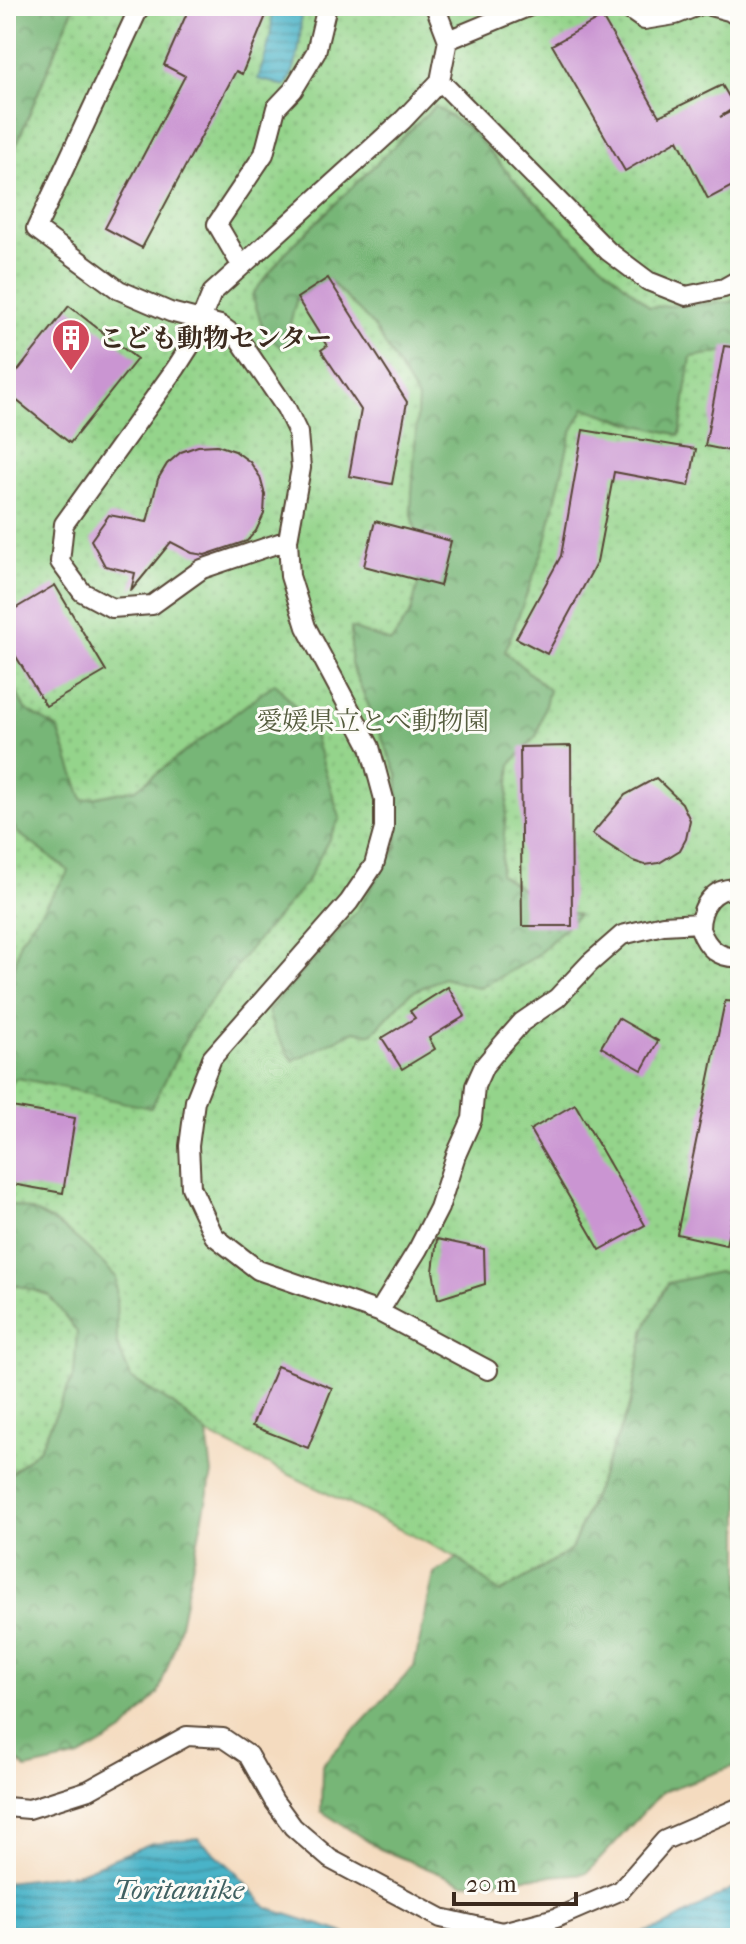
<svg xmlns="http://www.w3.org/2000/svg" width="746" height="1944" font-family="'IM FELL French Canon','Noto Serif JP',serif">
<defs>
<pattern id="green-dots" width="8" height="8" patternUnits="userSpaceOnUse" patternTransform="scale(2)"><rect width="8" height="8" fill="#94d48b"/><path d="M2 2h.1M6 6h.1" fill="none" stroke="#80b678" stroke-width="1.8" stroke-linecap="round"/></pattern>
<pattern id="forest-crowns" width="20" height="18" patternUnits="userSpaceOnUse" patternTransform="scale(2)"><rect width="20" height="18" fill="#77b677"/><path d="M2 6a3 3 0 1 1 6 0M12 15a3 3 0 1 1 6 0" fill="none" stroke="#639461"/></pattern>
<pattern id="water-rules" width="6" height="5" patternUnits="userSpaceOnUse" patternTransform="scale(2)"><rect width="6" height="5" fill="#4ab3c8"/><path d="M0 2.5h6" fill="none" stroke="#3f92a2"/></pattern>
</defs>
<rect width="100%" height="100%" fill="#fdfcf7"/>
<filter id="ink" filterUnits="userSpaceOnUse"><feTurbulence type="fractalNoise" baseFrequency=".0125" numOctaves="2"/><feDisplacementMap in="SourceGraphic" scale="16" xChannelSelector="R" yChannelSelector="G"/><feConvolveMatrix kernelMatrix="1 2 1 2 8 2 1 2 1" color-interpolation-filters="sRGB"/></filter>
<filter id="wash" filterUnits="userSpaceOnUse"><feTurbulence type="fractalNoise" baseFrequency=".006" numOctaves="4" result="noise"/><feDisplacementMap in="SourceGraphic" scale="32" xChannelSelector="R" yChannelSelector="G"/><feGaussianBlur stdDeviation="1.8" result="paint"/><feColorMatrix in="noise" values="0 0 0 0 0 0 0 0 0 0 0 0 0 0 0 0 0 1.4 0 .05"/><feComposite in="paint" operator="in"/></filter>
<g filter="url(#wash)">
<rect width="100%" height="100%" fill="#f4dbbf"/>
<path fill="url(#green-dots)" stroke="#687f54" stroke-width="2" d="M74,6H740V1275L718,1272L645,1328L630,1406L571,1550L500,1593L458,1558L207,1434L174,1405L74,1375L40,1448L6,1478V170Z"/>
<path fill="url(#forest-crowns)" stroke="#59704a" stroke-width="2" d="M6,6H74L6,170Z
M435,106L472,131L514,180L571,237L650,307L732,302L740,298V352L733,350L691,357L680,435L630,423L585,408L571,433L545,545L505,652L549,690L537,735L511,764L500,874L536,899L578,915L535,957L480,988L443,978L410,993L372,1034L354,1031L293,1061L274,1030L268,1011L356,912L397,846L398,776L351,664V628L391,642L411,612L423,564L411,510L418,399L373,325L328,279L297,298L283,349L265,334L252,295L286,252Z
M6,672L25,709L58,729L83,800L136,789L275,683L311,725L340,818L306,883L247,952L193,1025L151,1108C105,1100 62,1085 16,1078L6,1090V1008L20,941L69,871L17,832L6,814Z
M6,1204C51,1210 86,1245 116,1277L117,1344L131,1378L174,1405L207,1434L212,1474L176,1643L158,1694L123,1732L80,1757L26,1769L6,1749V1478L40,1448L74,1375L77,1332L49,1295L6,1282Z
M718,1272L740,1275V1764L662,1792L587,1873L463,1883L380,1849L321,1811L322,1765L414,1667L434,1574L458,1558L500,1593L571,1550L630,1406L645,1328L668,1283Z"/>
<path fill="url(#water-rules)" stroke="#426e73" stroke-width="2" d="M270,6H300C302,31 300,64 286,86L258,79C265,56 276,30 270,6Z
M198,1838L236,1872L267,1908L342,1932L350,1938H6V1882L75,1874L152,1843Z
M740,1884V1938H624L663,1927Z"/>
<g id="blocks">
<path fill="#ca95d2" d="M190,6H270L242,74L236,71L142,248L105,228L185,76L164,65Z
M602,17L659,116L722,85L735,107L720,117L740,107V182L708,199L678,140L625,171L552,45Z
M328,278L407,402L392,484L349,476L361,410L321,350L327,346L297,298Z
M69,306L137,359L70,443L6,392V386Z
M724,346L740,348V453L705,446Z
M583,430L696,449L689,486L614,472L597,562L547,654L516,638L561,556Z
M217,445L235,451L250,462L260,477L265,495L264,514L256,531L247,541L205,555L192,553L171,542L131,591L135,573L105,566L91,540L109,515L147,522L158,479L167,464L181,452L198,446Z
M375,521L451,541L440,586L364,566Z
M55,585L106,671L46,706L6,640V614Z
M571,746L572,926H522L520,747Z
M656,778L682,803L690,820L686,839L680,850L659,863L645,865L633,861L592,834L625,795Z
M448,987L465,1016L429,1038L435,1049L402,1069L382,1038L415,1018L410,1011Z
M725,1001L740,1002V1180L726,1245L677,1234Z
M618,1018L658,1041L642,1070L601,1047Z
M575,1104L645,1225L600,1250L530,1130Z
M6,1106L75,1118L63,1193L6,1183Z
M437,1239L484,1249L485,1284L438,1299L433,1271Z
M277,1366L332,1388L308,1448L252,1426Z"/>
</g>
</g>
<g filter="url(#ink)">
<use href="#blocks" fill-opacity="0" stroke="#574536" stroke-width="2"/>
<g fill="none" stroke-linecap="round" stroke-linejoin="round">
<g stroke="#574536" stroke-width="22">
<path id="lane" d="M140,6L36,229L119,290L170,312L220,325L239,339L286,408L298,433L301,468L288,540L290,576L306,627L370,747L384,799V829L374,865L349,902L212,1058L195,1101L189,1146L191,1187L214,1236L258,1270L379,1312L488,1370
M435,6L448,40
M624,6L644,20L675,15L698,6
M710,6L729,11L740,18
M440,81L448,40L530,6
M241,265L217,224L264,154L276,108L293,90L316,52L327,6
M288,540L202,569L152,605L112,608L82,592L60,562L64,524L176,368L190,346L212,293L403,120L440,81L608,251L648,281L686,296L724,288L740,279
M740,889C714,885 700,906 700,929C707,948 719,959 740,957
M379,1312L418,1249L439,1208L456,1155L472,1119L475,1086L484,1066L500,1047L522,1022L557,998L590,963L622,935L663,925L700,923
M6,1807L29,1809L89,1790L187,1736L223,1738L248,1755L274,1801L293,1827L330,1859L441,1918L502,1932L556,1918L621,1890L665,1840L740,1807"/>
</g>
<use href="#lane" stroke="#fff" stroke-width="18"/>
</g>
</g>
<defs>
<g id="building-pin" transform="scale(2)"><path d="M0 17L-7.5 6A9.5 9.5 0 1 1 7.5 6Z" fill="#d1495b" stroke="#fdfcf7"/><path d="M-4-6H4V6H1V3H-1V6H-4ZM-2.5-4.3h1.7v1.8h-1.7ZM.8-4.3h1.7v1.8H.8ZM-2.5-1h1.7V.8h-1.7ZM.8-1h1.7V.8H.8Z" fill="#fff"/></g>
</defs>
<g fill-rule="evenodd">
<use href="#building-pin" x="71" y="338"/>
</g>
<g text-anchor="middle" stroke-width="6" stroke-linejoin="round" paint-order="stroke">
<g font-size="26" font-weight="bold" fill="#3b2a1e" stroke="#fdfcf7" text-anchor="start">
<text x="99" y="347">こども動物センター</text>
</g>
<g font-size="26" fill="#565d3f" stroke="#fdfcf7">
<text x="373" y="730">愛媛県立とべ動物園</text>
</g>
<g font-size="28" font-style="italic" fill="#416162" stroke="#fdfcf7">
<text x="179" y="1899">Toritaniike</text>
</g>
</g>
<rect width="746" height="1944" fill="none" stroke="#fdfcf7" stroke-width="32"/>
<path d="M454 1892v12h122v-12" fill="none" stroke="#3b2a1e" stroke-width="4"/>
<text x="466" y="1892" font-size="24" fill="#3b2a1e" stroke="#fdfcf7" stroke-width="6" paint-order="stroke">20 m</text>
</svg>
